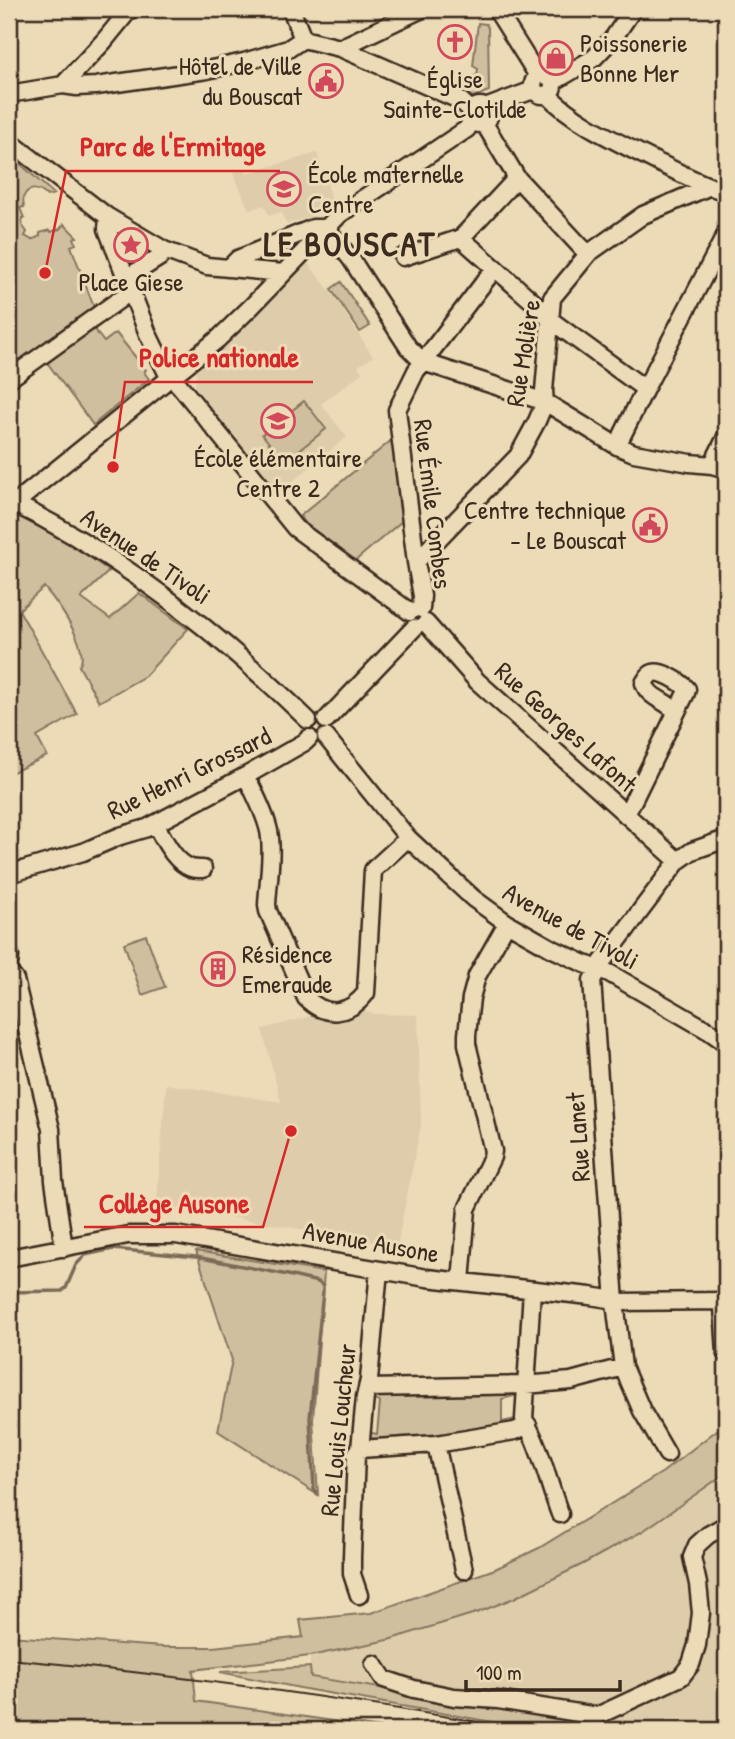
<svg xmlns="http://www.w3.org/2000/svg" width="735" height="1739" font-family="'Patrick Hand',sans-serif">
<rect width="100%" height="100%" fill="#eddbb8"/>
<filter id="ink" filterUnits="userSpaceOnUse"><feTurbulence type="fractalNoise" baseFrequency=".0143" numOctaves="2"/><feDisplacementMap in="SourceGraphic" scale="14" xChannelSelector="R" yChannelSelector="G"/><feConvolveMatrix kernelMatrix="1 2 1 2 8 2 1 2 1" color-interpolation-filters="sRGB"/></filter>
<g filter="url(#ink)">
<path fill="#deccab" d="M317,153L335,208L326,210V212L293,222L287,225L281,212L269,216L264,205L249,210L233,172L245,168L247,173Z
M305,263H308L334,296L373,357L358,366L362,373L321,404L347,437L280,492L195,387L196,371Z
M359,1009L375,1014L418,1015L421,1125L397,1246L179,1208L156,1212L166,1084L281,1102L262,1029L319,1014Z
M726,1473V1730H639L310,1677V1656L416,1633L479,1612L514,1598L583,1564L643,1531Z"/>
<path fill="#d0bf9f" stroke="#86745e" stroke-width="2" d="M478,23L486,24L488,28L489,91L473,97L435,79L470,83L472,77L477,75L478,69L473,66Z
M9,154L54,194L47,196C35,184 20,189 24,207L20,208L24,218H22V225L27,232L25,236L32,240L40,236V233L50,230L51,232L60,229L64,224L77,237L74,238L76,244L71,246L95,310L9,370Z
M341,282L370,326L360,332L331,289Z
M93,328L104,342L116,333L146,370L144,372L149,379L93,425L46,361Z
M304,401L326,429L284,462L262,434Z
M393,439L403,520L355,561L305,523L300,516Z
M9,502L88,544L83,552L109,571L81,598L110,619L139,593L188,629L145,676L99,702L79,666C92,650 56,601 44,587L19,610L77,714L37,737L47,756L9,774Z
M146,935L165,987L142,995L124,943Z
M196,1251L324,1272L313,1420L318,1495L218,1431L232,1360Z
M514,1390L518,1395L502,1399V1422L516,1419L512,1426L508,1428L375,1444L366,1438L367,1432L377,1434L380,1402L371,1399L377,1394Z
M726,1423V1473L643,1531L583,1564L514,1598L479,1612L388,1640L310,1656L193,1670L196,1701L395,1730H9V1636L163,1647H213L303,1637L300,1620L371,1613L495,1569L539,1548L663,1472Z
M310,1667L311,1677L639,1730H538L305,1689L220,1672Z"/>
<g fill="none" stroke-linecap="round" stroke-linejoin="round">
<path stroke="#7d6b58" stroke-width="3.5" d="M9,1292L62,1291L66,1288L76,1265L85,1255L113,1249L196,1257L288,1275L318,1282L323,1286V1292L310,1418L314,1489L316,1492"/>
<g stroke="#3b2a1e" stroke-width="21">
<path id="minor" d="M291,9L303,39
M496,9L538,76
M303,39L340,48L461,101L472,111
M340,48L422,9
M533 85a10 10 0 1 1 20 0a10 10 0 1 1-20 0Z
M553,82L594,58L614,37L633,9
M63,85L104,41L130,9
M9,94L63,85L77,87L96,86L207,70L244,62L288,49L303,39
M547,94C574,123 622,144 657,162C680,173 702,185 726,192
M471 115a9 9 0 1 1 18 0a9 9 0 1 1-18 0Z
M485,108L533,90
M484,123L517,178L582,248L589,253
M9,141L108,217L164,250L207,266L283,273
M517,178L461,238L539,307L549,319L645,389
M108,217L107,229L148,334L166,371L180,386L295,528L410,612
M326,228L351,259L408,347L423,362L545,402L617,446L634,453L690,463L712,465L726,469
M403,257L461,238
M229,268L238,259L313,228H326
M125,279L160,257L164,250
M9,379L130,292
M617,446L645,389L726,234
M712,465L726,437
M9,501C121,555 219,633 308,720
M14,504L218,339L252,306L340,214L467,129L472,120
M416,562L518,456L537,421L545,402L544,391L552,298L589,253L643,215L708,187
M421,609L422,596L416,562L397,410L416,371L495,268
M426,623L477,681L678,861
M326,720L414,628
M326,737L408,838L474,899L507,923L551,948L585,964L609,973L709,1031L726,1043
M246,776C254,792 263,809 268,827C274,847 268,883 267,905L268,911L306,998C326,1018 349,1015 366,993L373,870L408,838
M626,815L686,693L687,689C681,682 659,668 651,674C648,676 646,680 644,683C649,699 667,700 676,712
M155,824C164,839 174,862 191,868C195,869 199,869 203,869
M9,874L83,852L120,836L147,828L249,774L305,742L309,738
M9,952L10,957L9,963
M9,972L15,980L51,1129L54,1181L64,1248
M9,1258L128,1235H176L427,1278L590,1296L609,1299L615,1302L726,1301
M461,1282L467,1209L492,1157L493,1151L467,1044V1035L471,998L477,976L507,923
M532,1290L524,1419C541,1448 548,1483 560,1514
M720,1301L723,1307L726,1353
M367,1388L525,1385L571,1381L623,1367
M436,1444L464,1570
M360,1449L436,1444L515,1431L528,1425
M667,1454L642,1411L623,1367L615,1302L592,980L602,962L678,861L692,851L726,839
M359,1595L352,1574V1557L356,1454L360,1449L365,1397L369,1380L379,1270
M374,1664L384,1679L414,1689L454,1697L498,1700L597,1716L681,1677L691,1664L697,1645L701,1613L698,1584L692,1557L697,1545L708,1535L726,1525"/>
</g>
<use href="#minor" stroke="#eddbb8" stroke-width="16"/>
<path stroke="#3b2a1e" stroke-width="2" d="M9,1659C181,1675 354,1700 524,1730"/>
</g>
</g>
<defs>
<g id="church-ring" transform="scale(1.75)"><circle r="9.5" fill="#eddbb8" stroke="#d1495b" stroke-width="1.5"/><path d="M-1.2-6h2.4v3.5h3.3v2.4h-3.3V6h-2.4V-.1h-3.3v-2.4h3.3Z" fill="#d1495b"/></g>
<g id="shop-ring" transform="scale(1.75)"><circle r="9.5" fill="#eddbb8" stroke="#d1495b" stroke-width="1.5"/><path d="M-5-2.5h2.3a2.7 3.5 0 0 1 5.4 0H5L5.5 6h-11ZM-1.5-2.5h3a1.5 2.3 0 0 0-3 0Z" fill="#d1495b"/></g>
<g id="civic-ring" transform="scale(1.75)"><circle r="9.5" fill="#eddbb8" stroke="#d1495b" stroke-width="1.5"/><path d="M-.6-6.5H3V-4.5H.6V-3L4-1V1h2V6H-6V1h2V-1L-.6-3ZM-1.2 2.5V6h2.4V2.5Z" fill="#d1495b"/></g>
<g id="school-ring" transform="scale(1.75)"><circle r="9.5" fill="#eddbb8" stroke="#d1495b" stroke-width="1.5"/><path d="M0-5L7-2L0 1L-7-2ZM-4 1L0 2.5L4 1V4Q0 6-4 4Z" fill="#d1495b"/></g>
<g id="sight-ring" transform="scale(1.75)"><circle r="9.5" fill="#eddbb8" stroke="#d1495b" stroke-width="1.5"/><path d="M0-6L1.8-2.2L6-1.7L2.9 1.2L3.7 5.4L0 3.3L-3.7 5.4L-2.9 1.2L-6-1.7L-1.8-2.2Z" fill="#d1495b"/></g>
<g id="building-ring" transform="scale(1.75)"><circle r="9.5" fill="#eddbb8" stroke="#d1495b" stroke-width="1.5"/><path d="M-4-6H4V6H1V3H-1V6H-4ZM-2.5-4.3h1.7v1.8h-1.7ZM.8-4.3h1.7v1.8H.8ZM-2.5-1h1.7V.8h-1.7ZM.8-1h1.7V.8H.8Z" fill="#d1495b"/></g>
</defs>
<g fill-rule="evenodd">
<use href="#church-ring" x="455" y="42"/>
<use href="#shop-ring" x="556" y="58"/>
<use href="#civic-ring" x="326" y="81"/>
<use href="#school-ring" x="284" y="189"/>
<use href="#sight-ring" x="131" y="245"/>
<use href="#school-ring" x="278" y="421"/>
<use href="#civic-ring" x="650" y="525"/>
<use href="#building-ring" x="218" y="969"/>
</g>
<g text-anchor="middle" stroke-width="6" stroke-linejoin="round" paint-order="stroke">
<g font-size="26" fill="#3b2a1e" stroke="#eddbb8" text-anchor="start">
<text x="580" y="52">Poissonerie<tspan x="580" dy="30">Bonne Mer</tspan></text>
<text x="302" y="75" text-anchor="end">Hôtel de Ville<tspan x="302" dy="30">du Bouscat</tspan></text>
<text x="455" y="88" text-anchor="middle">Église<tspan x="455" dy="30">Sainte-Clotilde</tspan></text>
<text x="308" y="183">École maternelle<tspan x="308" dy="30">Centre</tspan></text>
<text x="131" y="291" text-anchor="middle">Place Giese</text>
<text x="278" y="467" text-anchor="middle">École élémentaire<tspan x="278" dy="30">Centre 2</tspan></text>
<text x="626" y="519" text-anchor="end">Centre technique<tspan x="626" dy="30">- Le Bouscat</tspan></text>
<text x="242" y="963">Résidence<tspan x="242" dy="30">Emeraude</tspan></text>
</g>
<g font-size="26" fill="#3b2a1e" stroke="#eddbb8">
<text transform="translate(523 353) rotate(-81)" y="9">Rue Molière</text>
<text transform="translate(433 504) rotate(83)" y="9">Rue Émile Combes</text>
<text transform="translate(146 556) rotate(34)" y="9">Avenue de Tivoli</text>
<text transform="translate(566 727) rotate(42)" y="9">Rue Georges Lafont</text>
<text transform="translate(189 773) rotate(-26)" y="9">Rue Henri Grossard</text>
<text transform="translate(571 926) rotate(29)" y="9">Avenue de Tivoli</text>
<text transform="translate(578 1137) rotate(-94)" y="9">Rue Lanet</text>
<text transform="translate(371 1242) rotate(10)" y="9">Avenue Ausone</text>
<text transform="translate(338 1430) rotate(-84)" y="9">Rue Louis Loucheur</text>
</g>
<g font-size="33" font-weight="bold" letter-spacing="2" fill="#3b2a1e" stroke="#eddbb8">
<text x="350" y="256">LE BOUSCAT</text>
</g>
</g>
<path fill="none" stroke="#d62828" stroke-width="2.5" d="M45 273L66 171H280M113 467L125 382H313M291 1131L263 1227H84"/>
<g fill="#d62828" stroke="#eddbb8" stroke-width="2.5">
<circle cx="45" cy="273" r="7"/>
<circle cx="113" cy="467" r="7"/>
<circle cx="291" cy="1131" r="7"/>
</g>
<g font-size="28" text-anchor="middle" font-weight="bold" fill="#d62828" stroke="#eddbb8" stroke-width="6" stroke-linejoin="round" paint-order="stroke">
<text x="173" y="156">Parc de l'Ermitage</text>
<text x="219" y="367">Police nationale</text>
<text x="174" y="1213">Collège Ausone</text>
</g>
<rect width="735" height="1739" fill="none" stroke="#eddbb8" stroke-width="35"/>
<rect x="18" y="18" width="700" height="1704" fill="none" stroke="#3b2a1e" stroke-width="2.5" filter="url(#ink)"/>
<path d="M466 1680v10h154v-10" fill="none" stroke="#3b2a1e" stroke-width="3.5"/>
<text x="476" y="1680" font-size="21" fill="#3b2a1e" stroke="#eddbb8" stroke-width="5" paint-order="stroke">100 m</text>
</svg>
